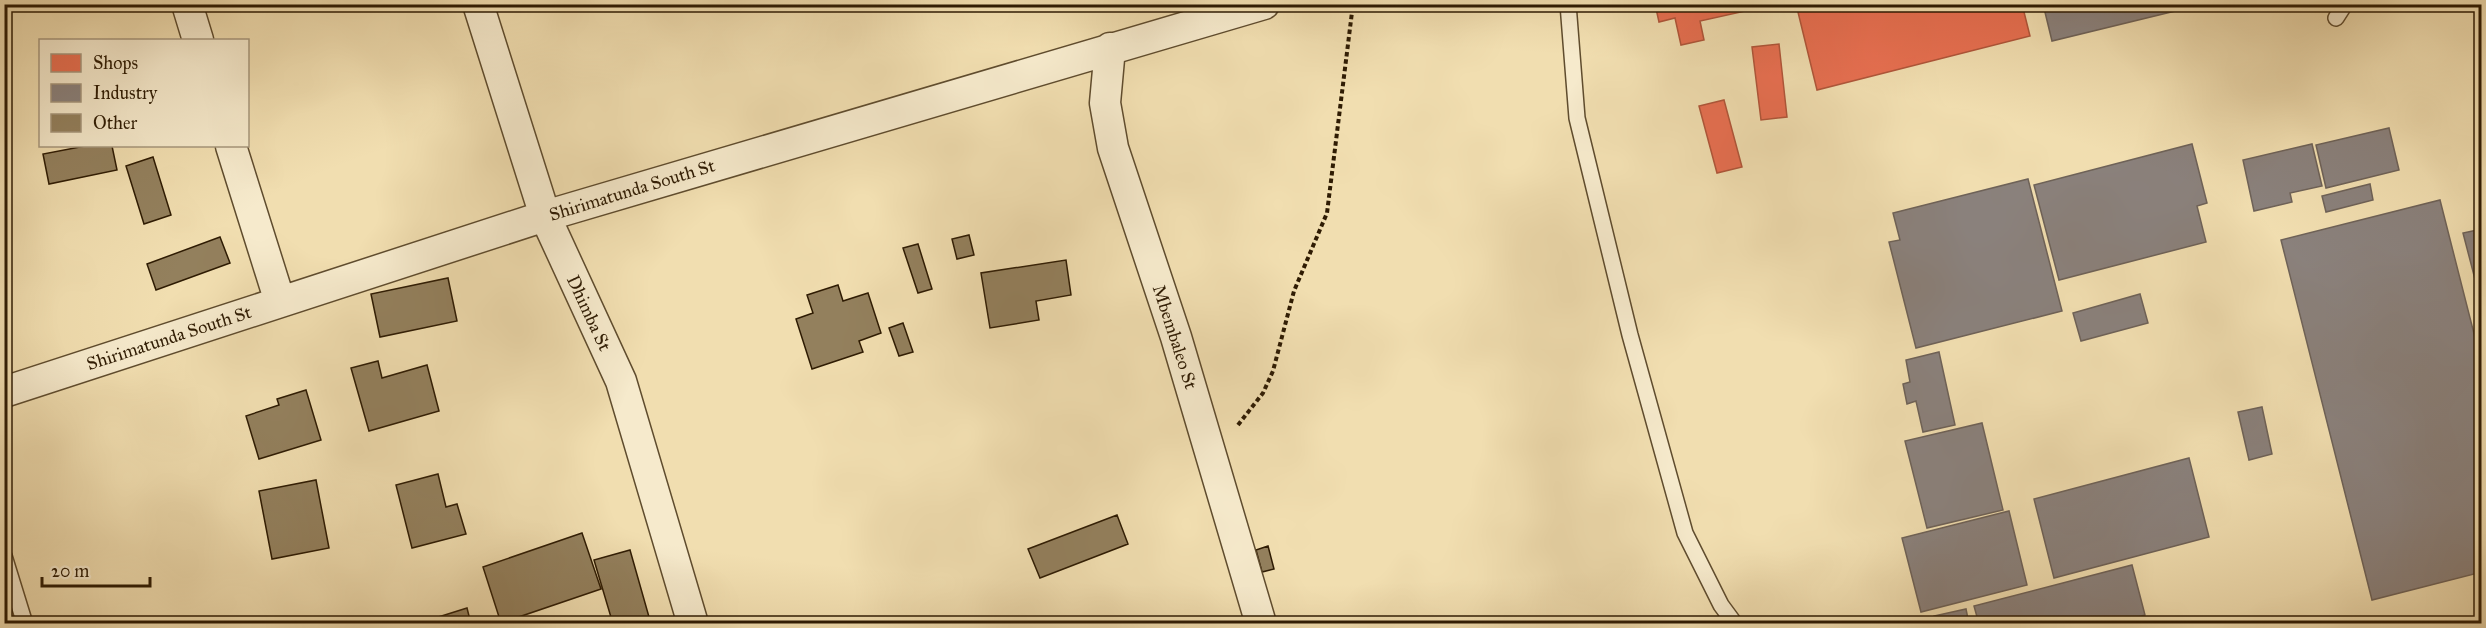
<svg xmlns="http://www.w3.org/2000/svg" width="2486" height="628" font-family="'IM FELL Great Primer',serif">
<rect width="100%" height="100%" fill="#f1deb0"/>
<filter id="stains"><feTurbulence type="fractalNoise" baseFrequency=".00333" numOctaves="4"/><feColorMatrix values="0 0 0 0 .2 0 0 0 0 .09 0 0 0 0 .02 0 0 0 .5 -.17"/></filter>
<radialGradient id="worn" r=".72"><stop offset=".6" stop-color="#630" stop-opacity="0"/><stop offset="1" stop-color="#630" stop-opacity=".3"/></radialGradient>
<path fill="#e76f51" stroke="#b0563a" stroke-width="1.5" d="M1655,4H1759V8L1700,21L1704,40L1681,45L1675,18L1659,22Z
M1796,4H2022L2030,36L1817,90Z
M1779,44L1787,117L1761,120L1752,47Z
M1724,100L1742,167L1717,173L1699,106Z"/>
<path fill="#8a817c" stroke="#6e6258" stroke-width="1.5" d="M2043,4H2204L2052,41Z
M2389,128L2399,170L2326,188L2316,145Z
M2192,144L2207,203L2197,206L2206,242L2059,280L2034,185Z
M2312,144L2322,186L2290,193L2292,202L2254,211L2243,160Z
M2028,179L2062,311L1916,348L1889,242L1900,240L1893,213Z
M2370,184L2373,200L2326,212L2322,196Z
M2440,200L2482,365V572L2372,600L2281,240Z
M2482,229V286L2477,287L2463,233Z
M2140,294L2148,323L2081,341L2073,313Z
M1939,352L1955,425L1923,432L1916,401L1907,404L1903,384L1910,382L1906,360Z
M2262,407L2272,454L2249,460L2238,412Z
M1982,423L2003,510L1927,528L1905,441Z
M2189,458L2209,537L2054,578L2034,499Z
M2009,511L2027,585L1921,612L1902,538Z
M2132,565L2145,615L2114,624H1979L1974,606Z
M1966,609L1969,624H1936L1934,616Z"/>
<path fill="#93805d" stroke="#2e1b03" stroke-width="1.5" d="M85,146H112L117,170L49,184L43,154Z
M153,157L171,215L144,224L126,166Z
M969,235L974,255L957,259L952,239Z
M220,237L230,263L156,290L147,264Z
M918,244L932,289L918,293L903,248Z
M1066,260L1071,295L1036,301L1039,320L990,328L981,273Z
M448,278L457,321L380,337L371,294Z
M838,285L843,301L868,293L881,333L859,341L863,352L812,369L796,319L813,313L807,295Z
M903,323L913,352L899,356L889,328Z
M378,361L382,378L427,365L439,411L369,431L351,368Z
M306,390L321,440L259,459L246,416L279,405L277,399Z
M438,474L446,507L457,504L466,534L412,548L396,485Z
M316,480L329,548L272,559L259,491Z
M1117,515L1128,544L1040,578L1028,549Z
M582,533L601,589L501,623L483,567Z
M1268,546L1274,569L1262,572L1256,550Z
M630,550L651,624H613L594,560Z
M467,608L471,624H434L432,619Z"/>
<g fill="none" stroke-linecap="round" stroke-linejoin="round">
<g stroke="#5f4c2e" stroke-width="18">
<path id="service" d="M1568,4L1577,118L1630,335L1685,533L1721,605L1735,624
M2336,18L2345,4
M4,556L25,624"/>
</g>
<g stroke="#5f4c2e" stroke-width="33">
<path id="minor" d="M187,4L198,40
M478,4L545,216L621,381L693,624
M1110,48L1105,103L1113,148L1176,337L1261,624
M231,146L280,302
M4,392L545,216L1264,4"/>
</g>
<path stroke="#2e1b03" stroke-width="4" stroke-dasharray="4.5 3" stroke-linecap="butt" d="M1238,425L1263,393L1273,371L1294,291L1327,213L1353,4"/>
<use href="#service" stroke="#f6eacc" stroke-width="15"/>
<use href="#minor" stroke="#f6eacc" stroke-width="30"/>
</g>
<g text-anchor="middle" stroke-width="6" stroke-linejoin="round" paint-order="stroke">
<g font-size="18" fill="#2e1b03" stroke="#f6eacc">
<text transform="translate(632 190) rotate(-17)" y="6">Shirimatunda South St</text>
<text transform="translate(589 313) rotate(65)" y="6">Dhimba St</text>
<text transform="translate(1175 337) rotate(72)" y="6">Mbembaleo St</text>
<text transform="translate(169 338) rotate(-18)" y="6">Shirimatunda South St</text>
</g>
</g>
<rect width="2486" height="628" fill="none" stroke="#f1deb0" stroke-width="24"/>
<rect x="6" y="6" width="2474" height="616" fill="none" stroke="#2e1b03" stroke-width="3"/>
<rect x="12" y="12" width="2462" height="604" fill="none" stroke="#2e1b03" stroke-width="1.5"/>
<rect x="39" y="39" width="210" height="108" fill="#f6eacc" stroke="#a6977c" stroke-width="1.5"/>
<rect x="51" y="54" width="30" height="18" fill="#e76f51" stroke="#a6977c" stroke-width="1.5"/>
<text x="93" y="69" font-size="18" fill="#2e1b03">Shops</text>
<rect x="51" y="84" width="30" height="18" fill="#8a817c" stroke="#a6977c" stroke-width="1.5"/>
<text x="93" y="99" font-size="18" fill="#2e1b03">Industry</text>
<rect x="51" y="114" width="30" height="18" fill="#93805d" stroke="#a6977c" stroke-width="1.5"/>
<text x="93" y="129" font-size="18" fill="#2e1b03">Other</text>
<path d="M42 577v9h108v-9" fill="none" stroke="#2e1b03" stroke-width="3"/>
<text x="51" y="577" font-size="18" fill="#2e1b03" stroke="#f6eacc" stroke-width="4.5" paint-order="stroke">20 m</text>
<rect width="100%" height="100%" filter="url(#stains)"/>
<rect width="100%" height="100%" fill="url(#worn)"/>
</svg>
